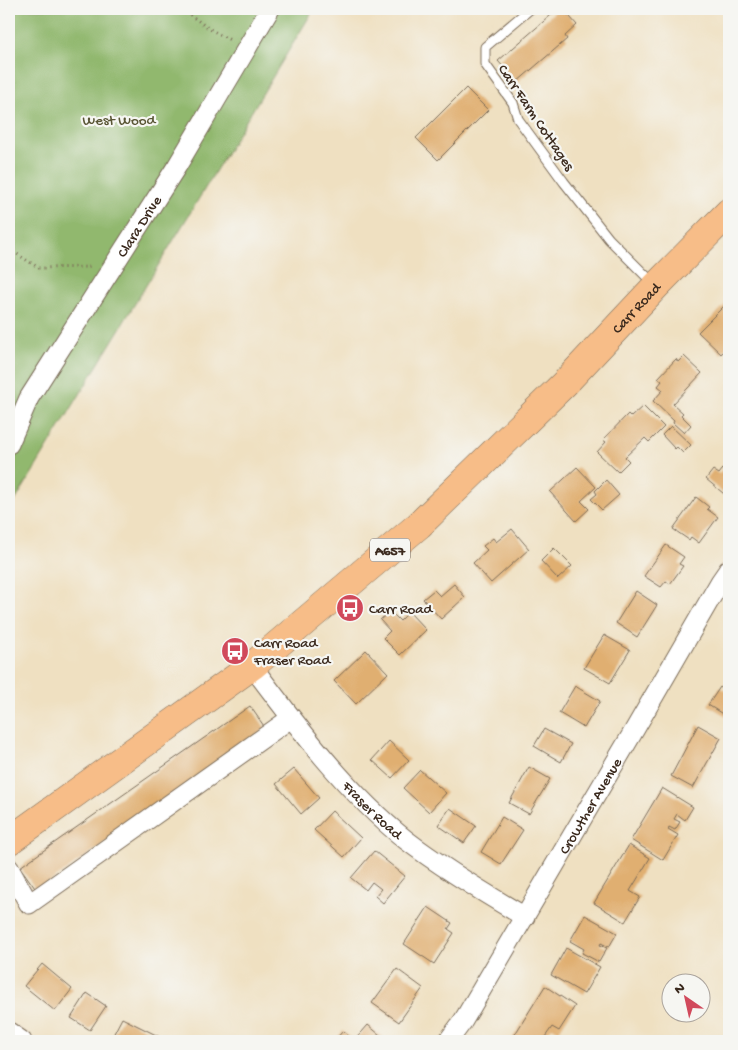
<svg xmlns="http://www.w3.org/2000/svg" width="738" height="1050" font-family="'Gochi Hand',sans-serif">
<rect width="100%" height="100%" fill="#f6f6f2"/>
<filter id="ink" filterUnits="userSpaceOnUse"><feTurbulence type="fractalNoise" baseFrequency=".02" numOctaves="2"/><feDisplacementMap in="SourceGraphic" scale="10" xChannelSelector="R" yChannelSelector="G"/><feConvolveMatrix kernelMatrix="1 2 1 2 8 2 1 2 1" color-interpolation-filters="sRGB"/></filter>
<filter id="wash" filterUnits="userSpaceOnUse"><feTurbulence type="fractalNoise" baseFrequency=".0096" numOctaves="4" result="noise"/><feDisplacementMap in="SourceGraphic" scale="20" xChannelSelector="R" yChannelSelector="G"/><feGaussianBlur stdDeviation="1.12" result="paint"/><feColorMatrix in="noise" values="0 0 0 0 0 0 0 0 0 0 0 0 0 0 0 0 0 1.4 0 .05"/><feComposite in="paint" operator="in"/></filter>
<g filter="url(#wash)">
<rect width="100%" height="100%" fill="#efe0c1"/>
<path fill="#91b86e" stroke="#667146" d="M9,9H314L9,511Z"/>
<g id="blocks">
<path fill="#e0af71" d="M558,9H563L577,25L565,36L567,39L517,82L498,61Z
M466,88L488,110L438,160L416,138Z
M726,304L729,307V340L727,342L729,345L721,354L698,332Z
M684,356L702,373L673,404L683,413L681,415L691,425L684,433L673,423L674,421L653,401L663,390L658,386L662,381L658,378L676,359L678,362Z
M643,406L664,427L649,442L645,438L625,457L629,461L618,472L597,452L606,442L603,440L628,414L631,417Z
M671,426L691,445L683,453L677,447L675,449L662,435Z
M729,461V498L706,479L713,470L719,474Z
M577,467L596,487L581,501L589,509L576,521L550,492Z
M606,480L619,495L602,510L591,499L597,494L595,491Z
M696,497L709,507L707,509L718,517L699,543L691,537L689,540L673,529Z
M512,529L529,549L491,583L473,563L487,550L483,546L493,538L496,542Z
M666,545L684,557L679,564L683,566L670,584L666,581L661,587L644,576Z
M554,548L572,566L558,579L541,561Z
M454,584L465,597L441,619L423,599L434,590L440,596Z
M636,591L657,605L637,637L616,623Z
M390,611L400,621L409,612L426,630L400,655L383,638L390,631L380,620Z
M604,635L630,650L610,683L584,668Z
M366,650L388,673L356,704L334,681Z
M575,686L600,701L584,728L559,713Z
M720,687L729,693V718L708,705Z
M250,706L266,729L37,891L20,867Z
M698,725L721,738L693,788L671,776Z
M544,729L571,744L561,762L534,746Z
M389,741L409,760L392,778L372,760Z
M529,767L550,779L529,814L509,803Z
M294,769L319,798L301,814L276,784Z
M420,770L446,793L429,812L403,788Z
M662,788L693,807L685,820L677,814L674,819L680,822L675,830L669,827L668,829L678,835L663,860L631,840Z
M450,808L476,826L464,843L438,825Z
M332,811L361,838L344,857L314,830Z
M502,817L523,830L501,864L481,852Z
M629,845L650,858L630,891L640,897L625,922L594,903Z
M374,851L405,876L383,903L375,896L381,889L372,882L366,890L351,878Z
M428,907L452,923L448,929L454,933L434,964L404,944Z
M585,915L617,933L609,947L601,943L600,945L607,948L599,962L582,953L584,949L570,941Z
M566,948L600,967L584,994L551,975Z
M42,964L72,989L55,1011L24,986Z
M397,969L423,988L399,1022L372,1003Z
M545,986L575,1006L559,1031L552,1027L545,1037L551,1041H515L512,1039Z
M87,993L106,1006L90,1030L71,1018Z
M122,1018L160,1037L158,1041H110Z
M368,1025L386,1040L385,1041H334L343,1031L354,1041Z"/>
</g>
</g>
<g filter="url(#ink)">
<use href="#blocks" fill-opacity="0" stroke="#7a6a57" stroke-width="1"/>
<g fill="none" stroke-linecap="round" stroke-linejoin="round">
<g stroke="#7a6a57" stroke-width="11">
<path id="service" d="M530,9L485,47V64L513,103L518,119L564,182L609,239L654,284"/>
</g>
<g stroke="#7a6a57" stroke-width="21">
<g id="minor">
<path id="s1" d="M9,444L29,398L177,166L270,9"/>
<path id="s2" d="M252,666C297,726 347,793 406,840C444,869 484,893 525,917"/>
<path d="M9,868L29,904L291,718"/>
<path d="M9,1032L22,1041"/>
<path id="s3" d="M448,1041L463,1021L632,734L720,582L729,569"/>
</g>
</g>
<g stroke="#7a6a57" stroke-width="29">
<g id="primary">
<path id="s4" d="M9,841L252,666L419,525L565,383L656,286L729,212"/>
</g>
</g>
<path stroke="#7a6a57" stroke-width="3" stroke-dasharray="1 4" stroke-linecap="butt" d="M182,9L208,28L230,40
M9,249L39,268L90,267"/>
<use href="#service" stroke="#fff" stroke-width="9"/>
<use href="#minor" stroke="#fff" stroke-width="19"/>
<use href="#primary" stroke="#f7bd88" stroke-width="28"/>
</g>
</g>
<defs>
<g id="bus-disc" transform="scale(1.4375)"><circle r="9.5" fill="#d1495b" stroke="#f6f6f2"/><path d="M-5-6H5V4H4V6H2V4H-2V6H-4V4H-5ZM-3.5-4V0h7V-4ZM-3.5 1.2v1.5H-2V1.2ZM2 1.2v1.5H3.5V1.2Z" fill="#fff"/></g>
</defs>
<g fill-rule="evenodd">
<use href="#bus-disc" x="350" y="608"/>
<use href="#bus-disc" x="235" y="651"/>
</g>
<g text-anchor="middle" stroke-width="4.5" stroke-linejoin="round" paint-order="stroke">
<rect fill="#f6f6f2" stroke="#73675e" stroke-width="1" x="370" y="538.5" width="40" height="23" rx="4"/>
<g font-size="14" font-weight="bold" fill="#3b2a1e">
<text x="390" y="555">A657</text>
</g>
<g font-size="15" fill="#3b2a1e" stroke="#f6f6f2">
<text transform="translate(537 117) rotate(56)" y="5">Carr Farm Cottages</text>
<text dy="5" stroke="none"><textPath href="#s1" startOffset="254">Clara Drive</textPath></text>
<text dy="5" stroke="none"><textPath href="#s4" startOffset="825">Carr Road</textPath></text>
<text dy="5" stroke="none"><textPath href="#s3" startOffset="275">Crowther Avenue</textPath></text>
<text dy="5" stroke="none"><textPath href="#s2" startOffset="188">Fraser Road</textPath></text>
</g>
<g font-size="15" fill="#5a5636" stroke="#f6f6f2">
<text x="119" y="124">West Wood</text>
</g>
<g font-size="15" fill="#3b2a1e" stroke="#f6f6f2" text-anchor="start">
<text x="369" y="613">Carr Road</text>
<text x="254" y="647">Carr Road<tspan x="254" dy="17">Fraser Road</tspan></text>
</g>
</g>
<rect width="738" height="1050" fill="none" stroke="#f6f6f2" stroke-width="30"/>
<g transform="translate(686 998) rotate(326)"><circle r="24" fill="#f6f6f2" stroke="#aba49d"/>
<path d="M0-4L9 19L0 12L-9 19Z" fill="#d1495b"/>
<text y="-8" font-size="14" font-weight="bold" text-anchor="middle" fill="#3b2a1e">N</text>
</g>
</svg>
